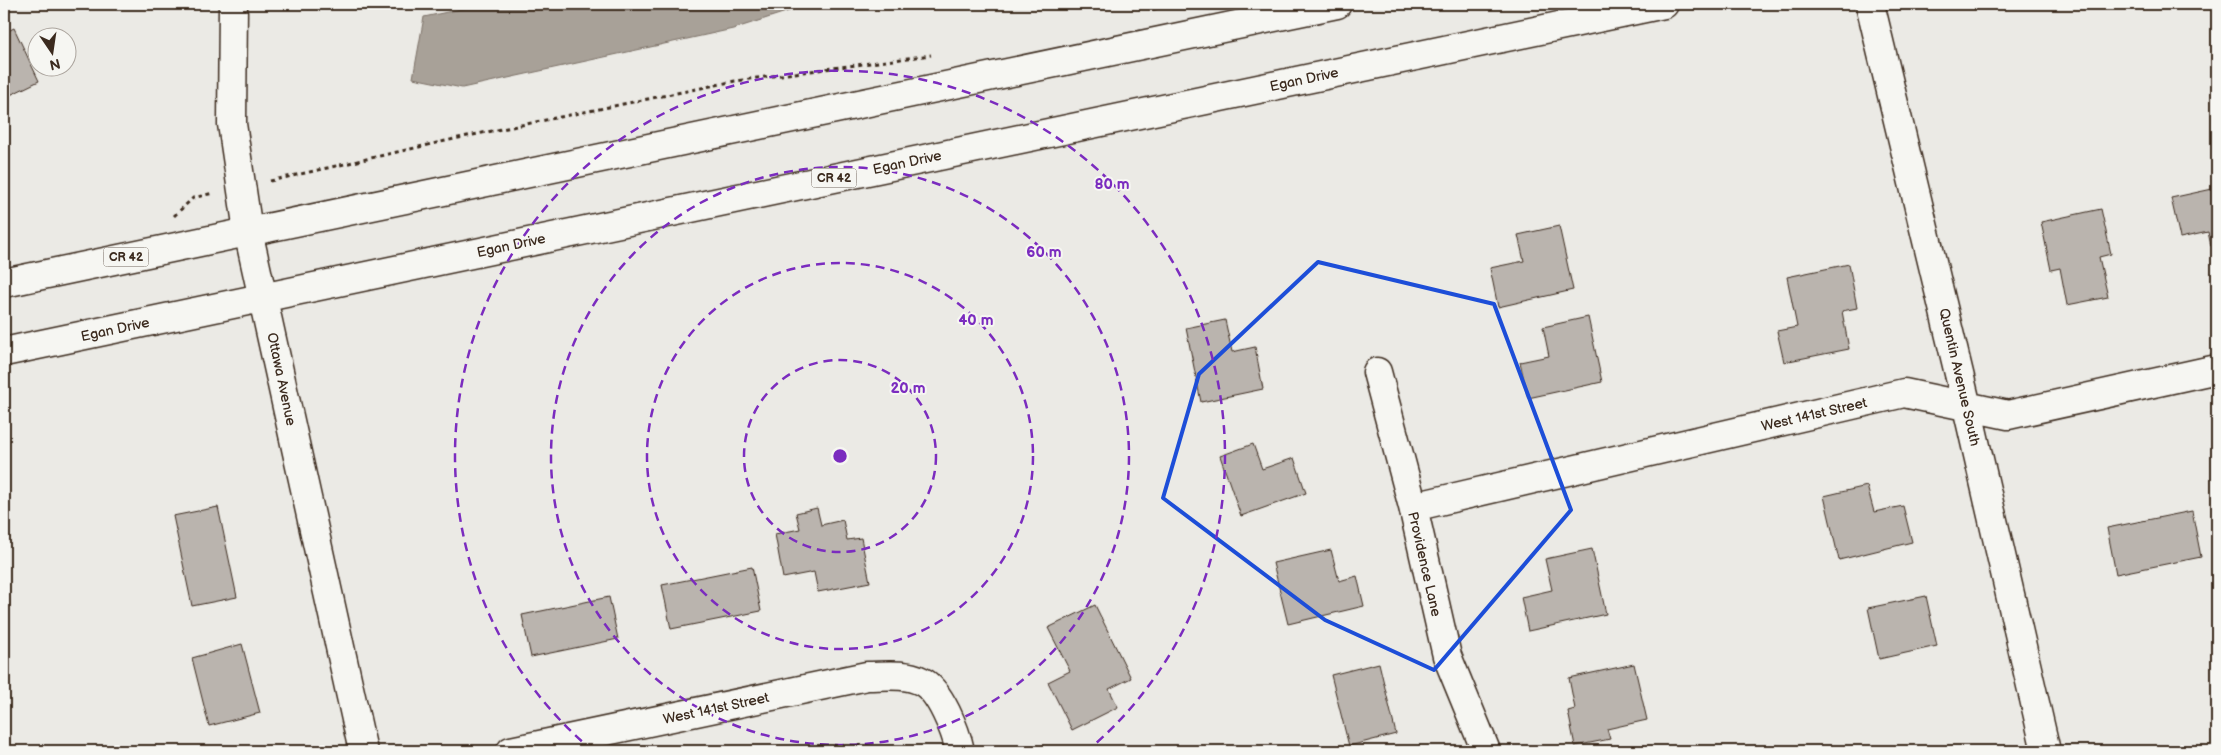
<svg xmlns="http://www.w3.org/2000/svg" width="2221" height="755" font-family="'Balsamiq Sans',sans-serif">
<rect width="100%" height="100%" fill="#ebeae5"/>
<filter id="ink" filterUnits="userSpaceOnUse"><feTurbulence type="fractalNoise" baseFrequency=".02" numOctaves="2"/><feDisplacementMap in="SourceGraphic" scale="10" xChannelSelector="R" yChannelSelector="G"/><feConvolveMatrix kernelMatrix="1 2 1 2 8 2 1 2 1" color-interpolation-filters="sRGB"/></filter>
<g filter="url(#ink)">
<path fill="#a8a198" stroke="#7c7167" d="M515,4H811L733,29L462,88L413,78L424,17L466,8Z"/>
<path fill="#bab4ae" stroke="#3b2a1e" d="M14,28L39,81L4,98V33Z
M2217,188V245L2211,246L2208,232L2180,238L2171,198Z
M2101,209L2111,254L2099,257L2108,297L2067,305L2060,268L2051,270L2041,222Z
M1559,226L1573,290L1498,307L1490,268L1524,261L1518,235Z
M1849,264L1857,308L1842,311L1849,349L1784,362L1777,331L1797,327L1787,277Z
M1588,317L1602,382L1528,398L1520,362L1549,356L1543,327Z
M1225,320L1232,352L1255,347L1263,389L1201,402L1186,328Z
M1253,444L1262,469L1294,458L1306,493L1241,516L1220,456Z
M1867,486L1874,512L1903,506L1912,542L1839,560L1824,496Z
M218,507L237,597L192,606L173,516Z
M817,508L821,525L843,520L847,540L861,538L870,582L818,592L814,572L783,578L775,534L800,529L796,513Z
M2192,511L2201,557L2116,574L2107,528Z
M1592,549L1606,614L1528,631L1521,597L1552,590L1545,559Z
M1331,550L1339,581L1357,576L1364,606L1288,624L1273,563Z
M752,567L761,611L671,629L662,585Z
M1926,596L1937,646L1879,659L1868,608Z
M609,597L618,639L531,657L522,615Z
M1095,605L1131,678L1109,689L1118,707L1072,730L1048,682L1070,671L1048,628Z
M242,644L260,713L209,726L192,658Z
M1379,663L1396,734L1349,746L1331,675Z
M1634,664L1647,720L1607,729L1610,739L1575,746L1568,711L1575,709L1569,678Z"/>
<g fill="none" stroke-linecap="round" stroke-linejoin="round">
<g stroke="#3b2a1e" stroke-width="31">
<path id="street" d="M233,4L232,124L248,231L363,751
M1870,4L1967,407L2046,751
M1377,372L1413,507L1447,656L1486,751
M1413,507L1904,393L2008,415L2217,369
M511,751L867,676C884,676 905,673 921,681C940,690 956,732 960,751"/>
</g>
<g stroke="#3b2a1e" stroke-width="31">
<path id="highway" d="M4,283L1337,4
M4,352L1664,4"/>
</g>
<path stroke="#3b2a1e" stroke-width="3" stroke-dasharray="4 4" stroke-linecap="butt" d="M1153,9L1177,4
M270,181L463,137L735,81L931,55
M174,216L193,198L213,193"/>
<use href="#street" stroke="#f6f6f2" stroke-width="28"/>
<use href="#highway" stroke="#f6f6f2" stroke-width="28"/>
</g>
</g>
<path fill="none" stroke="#1d4ed8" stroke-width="4" stroke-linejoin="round" d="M1318,262L1494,304L1571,510L1434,670L1325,620L1163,498L1199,374Z"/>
<g fill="none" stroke="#7b2cbf" stroke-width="2.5" stroke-dasharray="9 6">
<circle cx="840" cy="456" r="96"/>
<circle cx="840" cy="456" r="193"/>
<circle cx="840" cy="456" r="289"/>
<path d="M593 751A385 385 0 1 1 1087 751"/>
</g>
<g text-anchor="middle" stroke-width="4" stroke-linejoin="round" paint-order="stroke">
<g fill="#f6f6f2" stroke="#73675e" stroke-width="1">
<rect x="811.5" y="168.5" width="45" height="19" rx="4"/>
<rect x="103.5" y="247.5" width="45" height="19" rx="4"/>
</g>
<g font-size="12" font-weight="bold" fill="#3b2a1e">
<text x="834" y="182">CR 42</text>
<text x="126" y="261">CR 42</text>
</g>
<g font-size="14" fill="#3b2a1e" stroke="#f6f6f2">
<text transform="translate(1304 79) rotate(-12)" y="5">Egan Drive</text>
<text transform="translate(907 162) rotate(-12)" y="5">Egan Drive</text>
<text transform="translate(511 245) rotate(-12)" y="5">Egan Drive</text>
<text transform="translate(115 329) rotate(-12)" y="5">Egan Drive</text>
<text transform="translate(1960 377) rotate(77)" y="5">Quentin Avenue South</text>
<text transform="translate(282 379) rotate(78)" y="5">Ottawa Avenue</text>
<text transform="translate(1814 414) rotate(-13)" y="5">West 141st Street</text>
<text transform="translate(1425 564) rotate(77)" y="5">Providence Lane</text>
<text transform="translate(716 708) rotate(-12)" y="5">West 141st Street</text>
</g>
</g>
<circle cx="840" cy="456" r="8" fill="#7b2cbf" stroke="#f6f6f2" stroke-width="2.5"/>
<g font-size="15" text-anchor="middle" font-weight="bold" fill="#7b2cbf" stroke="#f6f6f2" stroke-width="4" stroke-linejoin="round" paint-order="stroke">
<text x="1112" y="189">80 m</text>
<text x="1044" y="257">60 m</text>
<text x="976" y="325">40 m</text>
<text x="908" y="393">20 m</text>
</g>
<rect width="2221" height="755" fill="none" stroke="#f6f6f2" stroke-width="20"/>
<rect x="10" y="10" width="2201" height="735" fill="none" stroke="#3b2a1e" stroke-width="2" filter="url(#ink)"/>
<g transform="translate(52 52) rotate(167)"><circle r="24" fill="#f6f6f2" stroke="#aba49d"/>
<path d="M0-4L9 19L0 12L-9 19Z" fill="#3b2a1e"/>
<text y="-8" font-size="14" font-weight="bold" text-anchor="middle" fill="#3b2a1e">N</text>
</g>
</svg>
